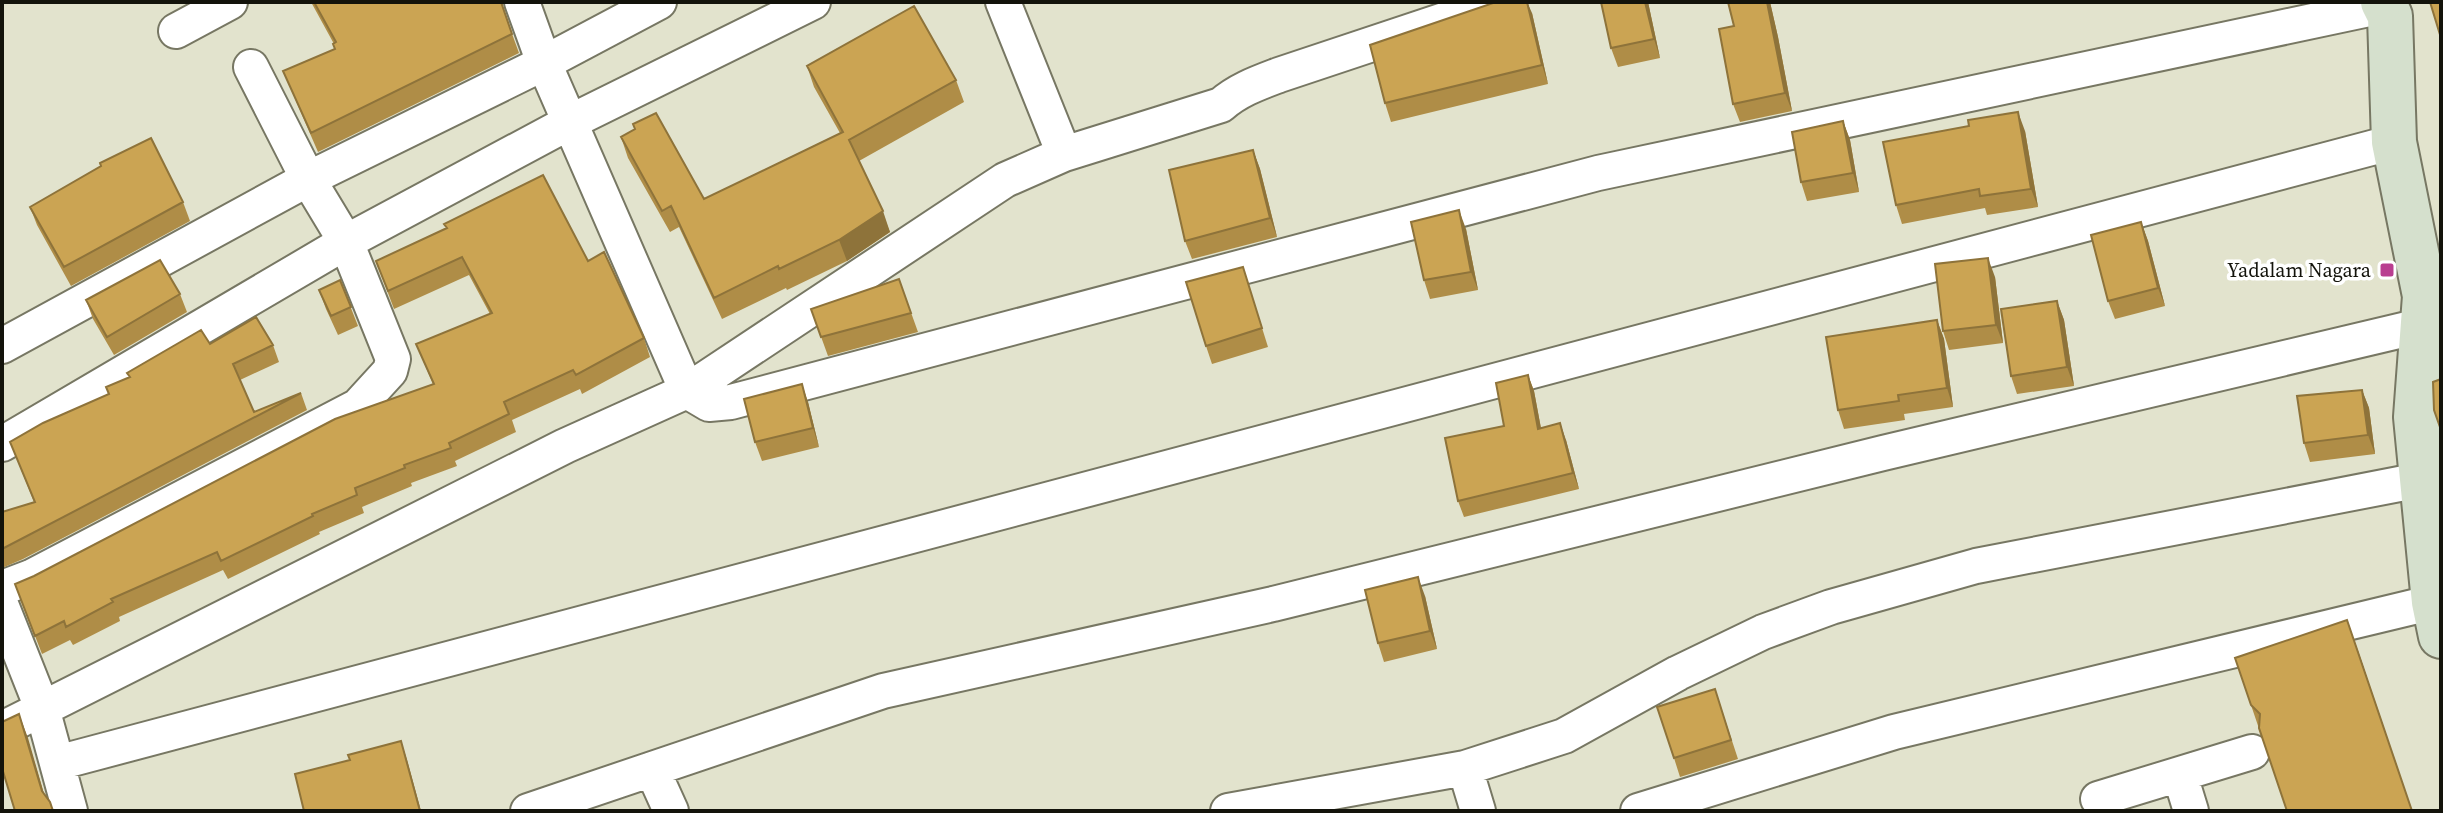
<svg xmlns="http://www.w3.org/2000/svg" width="2443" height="813" font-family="'Source Serif 4',serif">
<rect width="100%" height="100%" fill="#e2e3cd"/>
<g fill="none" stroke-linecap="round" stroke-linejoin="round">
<g stroke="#777763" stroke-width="38">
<path id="minor" d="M522,2L544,63L687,391L709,404L731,402L1598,173L2383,6
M1003,2L1064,154
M176,31L230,2
M2,346L308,179L544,63L659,2
M2,444L346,242L570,122L813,2
M2,588L31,577L358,406L390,371L393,359L346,242L308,179L251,67
M2,607L42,708L70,811
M2,729L565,446L687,391L1005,180L1064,154L1221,105C1238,90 1258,83 1279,75L1498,2
M57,763L2394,142
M1465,768L1478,811
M652,769L671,811
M2180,775L2191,811
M2098,799L2252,752
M528,811L883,691L1273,604L1883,453L2424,325
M1228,811L1465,768L1564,736L1678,673L1763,632L1831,607L1976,566L2420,480
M1638,811L1894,732L2434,602"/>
</g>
<g stroke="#777763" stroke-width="48">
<path id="secondary" d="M2383,2L2390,16L2394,142L2425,296L2416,417L2434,602L2441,636"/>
</g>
<use href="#minor" stroke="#fff" stroke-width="34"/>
<use href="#secondary" stroke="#d5e0cd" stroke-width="44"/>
</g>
<path fill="#af8d47" d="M311,2H503V9L519,53L318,152L283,71L335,49L334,44Z
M1648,2L1660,58L1618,67L1611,48Z
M1728,2H1770L1778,37L1792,111L1740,122L1733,104L1734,26Z
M1532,13L1548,84L1391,122L1385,103Z
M807,66L956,80L964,102L859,161L890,232L847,261L787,290L786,288L722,319L679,227L670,232L628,158L621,137L704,199L840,133L814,87Z
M1843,121L1850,140L1859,192L1807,201L1801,182Z
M2025,131L2038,207L1987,215L1985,208L1902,224L1896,205Z
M1253,150L1260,169L1277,237L1192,259L1185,241Z
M183,202L190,221L71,286L37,225L30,207Z
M2141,222L2148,241L2165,306L2115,319L2108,301Z
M446,228L588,261L644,338L650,357L582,394L580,389L512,420L516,432L455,461L457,466L411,483L412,486L362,507L364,513L319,532L320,534L228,579L223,570L119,617L120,621L73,645L70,640L42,654L15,584L34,576L433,384L416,344L490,314L469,275L394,309L376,261Z
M1466,229L1478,290L1430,299L1424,280Z
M1243,267L1268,347L1212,364L1206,346Z
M1995,277L2003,343L1949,350L1943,331Z
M899,279L918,332L828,356L811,309Z
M340,280L358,326L338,335L326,309L319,290Z
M180,294L187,312L114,355L93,319L86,300Z
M2057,301L2064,320L2074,386L2017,394L2011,376Z
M1937,320L1944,339L1953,407L1904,414L1905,420L1844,429L1838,410Z
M210,344L273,345L279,362L240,380L254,412L301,393L307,410L23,559L2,568V512L34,502L10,442L109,394L129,377L127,373Z
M1528,375L1534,391L1541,428L1566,440L1579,489L1464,517L1458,501L1504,426Z
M2362,390L2369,408L2375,454L2310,462L2304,443Z
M808,402L819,447L762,461L755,442Z
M1425,596L1437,649L1384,662L1378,643Z
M2347,620L2358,651L2412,811H2287L2235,658Z
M1715,689L1738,759L1680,777L1674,758Z"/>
<path fill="#8e733a" d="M1527,2L1532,13L1548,84L1542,65Z
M1645,2H1648L1660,58L1654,39Z
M1767,2H1770L1778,37L1792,111L1785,93Z
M2018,112L2025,131L2038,207L2031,189Z
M1843,121L1850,140L1859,192L1853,173Z
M1253,150L1260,169L1277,237L1270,218Z
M1459,210L1466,229L1478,290L1471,272Z
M883,211L890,232L847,261L839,240Z
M2141,222L2148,241L2165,306L2158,288Z
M1988,258L1995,277L2003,343L1996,325Z
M2057,301L2064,320L2074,386L2067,367Z
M1937,320L1944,339L1953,407L1947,388Z
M1528,375L1534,391L1544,445L1538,429Z
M802,384L808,402L819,447L813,428Z
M2362,390L2369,408L2375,454L2368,435Z
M1560,423L1566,440L1579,489L1573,473Z
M1418,577L1425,596L1437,649L1430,631Z
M2347,620L2358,651L2412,811Z
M19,714L28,738L49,811L42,791Z
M401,741L407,760L421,811H420Z"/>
<path fill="#cba453" stroke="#8e733a" stroke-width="2" d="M314,2H501L512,34L311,133L283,71L335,49L333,44L336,42Z
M1496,2H1527L1542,65L1385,103L1370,45Z
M1601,2H1645L1654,39L1611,48Z
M1728,2H1767L1785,93L1733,104L1719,29L1734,26Z
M2430,2H2441V38Z
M914,6L956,80L849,140L883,211L839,240L779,269L778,266L714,298L671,206L662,211L621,137L635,129L633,124L656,113L704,199L843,132L807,66Z
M2018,112L2031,189L1980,196L1979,189L1896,205L1883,142L1969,126L1968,120Z
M1843,121L1853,173L1801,182L1792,132Z
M151,138L183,202L64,267L30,207L101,166L100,163Z
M1253,150L1270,218L1185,241L1169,170Z
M543,175L588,261L604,252L644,338L576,375L573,370L504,402L509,414L449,443L451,448L404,465L405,468L355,488L357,495L312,514L313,516L221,561L217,552L111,599L113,602L66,627L64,621L35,636L15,584L34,576L335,419L434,384L416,344L492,313L462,257L388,291L376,261L447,228L444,224Z
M1459,210L1471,272L1424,280L1411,222Z
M2141,222L2158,288L2108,301L2091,235Z
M1988,258L1996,325L1943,331L1935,264Z
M160,260L180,294L107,337L86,300Z
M1243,267L1262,328L1206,346L1186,282Z
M899,279L911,313L821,337L811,309Z
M340,280L351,307L331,316L319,290Z
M2057,301L2067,367L2011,376L2001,309Z
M256,317L273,345L233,364L254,412L301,393L2,549V512L35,502L10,442L43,423L109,394L106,387L130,377L127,373L201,330L210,344Z
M1937,320L1947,388L1898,395L1899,401L1838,410L1826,337Z
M1528,375L1538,429L1560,423L1573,473L1458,501L1445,438L1504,426L1496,383Z
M2441,379V430L2434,410L2433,382Z
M802,384L813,428L755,442L744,399Z
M2362,390L2368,435L2304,443L2297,396Z
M1418,577L1430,631L1378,643L1365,590Z
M2347,620L2412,811H2287L2259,728L2260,714L2251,705L2235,658Z
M1715,689L1731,740L1674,758L1657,707Z
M19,714L42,791L50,802L53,811H15L2,768V722Z
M401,741L420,811H304L295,774L350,760L348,755Z"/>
<rect fill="#b93e90" stroke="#fff" stroke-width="3" x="2379" y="262" width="16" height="16" rx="4"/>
<g text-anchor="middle" stroke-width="7" stroke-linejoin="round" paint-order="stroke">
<g font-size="20" fill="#13130b" stroke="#fff" text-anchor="end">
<text x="2371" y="277">Yadalam Nagara</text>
</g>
</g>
<rect width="2443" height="813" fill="none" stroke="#13130b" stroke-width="8"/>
</svg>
